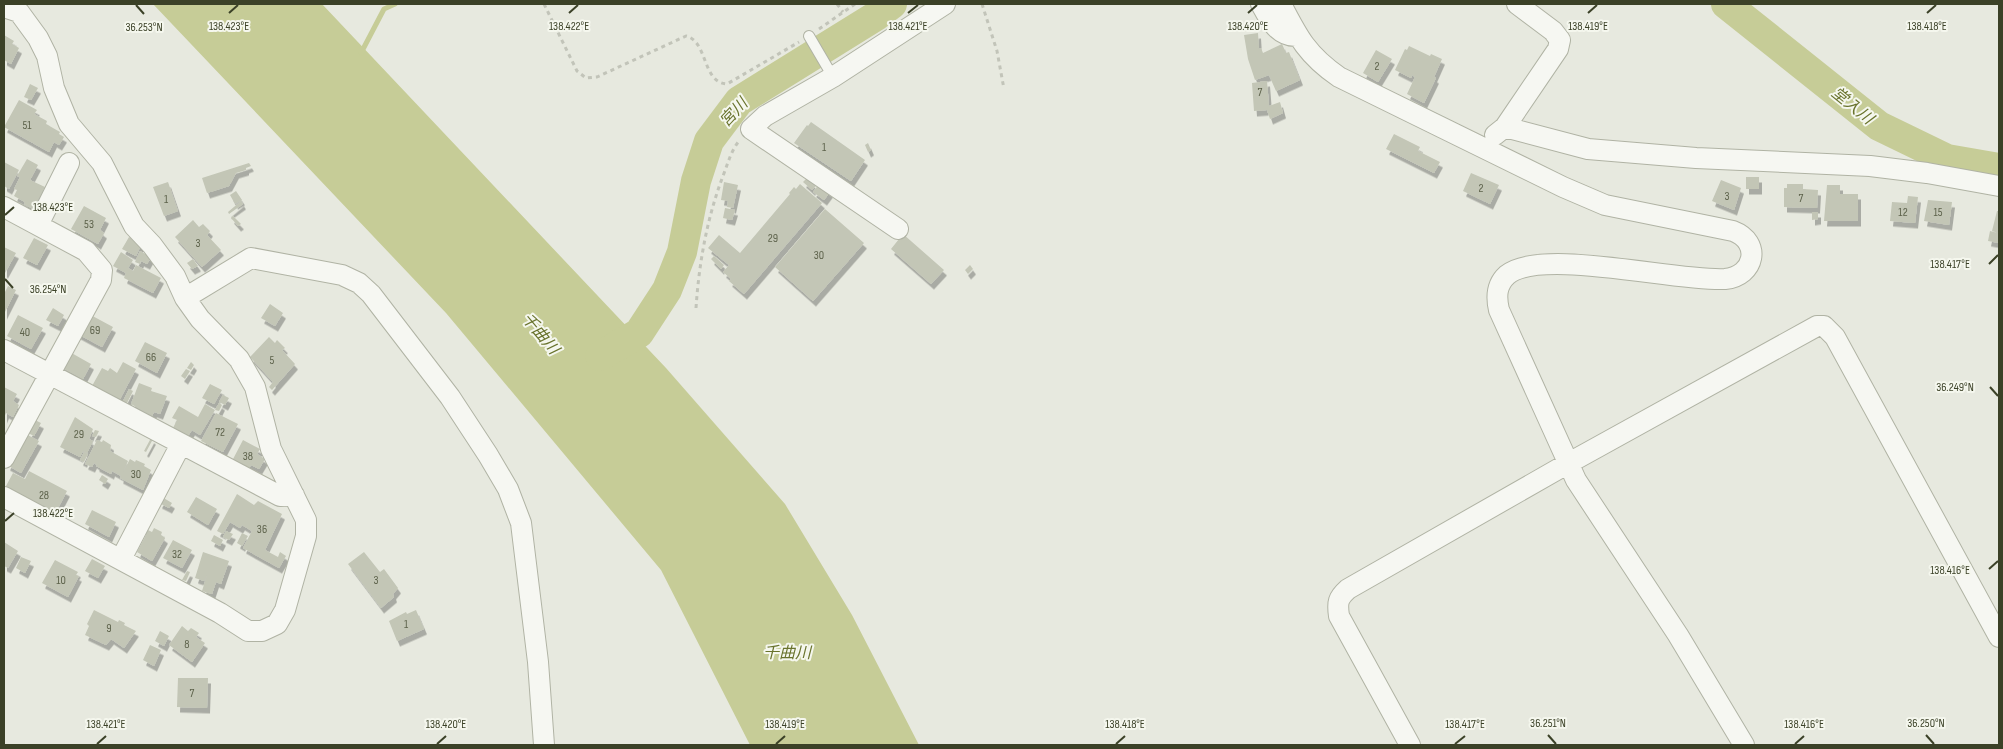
<svg xmlns="http://www.w3.org/2000/svg" width="2003" height="749" font-family="'Sofia Sans Condensed','Noto Sans JP',sans-serif">
<defs>
<filter id="shadow"><feDropShadow dx="3" dy="5.5" stdDeviation="0" flood-color="#0004"/></filter>
</defs>
<rect width="100%" height="100%" fill="#e7e9df"/>
<path fill="#c6cc97" d="M153,4H322L666,368L785,504L852,615L919,745H750L661,570L446,313Z"/>
<g fill="none" stroke-linecap="round" stroke-linejoin="round">
<path stroke="#c6cc97" stroke-width="5" d="M361,53L384,9L395,4"/>
<path stroke="#c6cc97" stroke-width="30" d="M1726,4L1879,126L1947,159L1999,168
M600,356L639,333L667,290L682,252L696,181L709,141L739,101L876,16L892,4"/>
</g>
<path fill="#c3c6b6" filter="url(#shadow)" d="M1258,33L1259,49L1261,48L1263,53L1282,44L1286,53L1289,52L1300,80L1276,91L1269,75L1255,80L1248,59L1244,35Z
M4,35L14,41L12,44L19,48L11,64L4,60Z
M1409,46L1430,56L1431,54L1442,59L1434,77L1436,78L1424,103L1407,94L1415,77L1412,75L1411,78L1395,70L1405,49L1407,50Z
M1376,50L1392,59L1378,82L1363,73Z
M1267,81L1269,106L1280,102L1283,113L1270,119L1267,110L1254,111L1252,83Z
M30,84L38,88L31,100L24,97Z
M19,100L37,110L34,114L47,121L46,124L60,132L59,134L64,137L59,145L54,142L49,152L4,127Z
M811,122L865,160L851,181L794,143L807,125L808,126Z
M1394,134L1420,147L1418,151L1440,162L1434,173L1386,149Z
M868,143L871,150L868,152L865,145Z
M27,159L38,165L30,180L45,187L33,209L24,204L25,202L14,196L17,190L14,189L20,177L17,176Z
M4,162L19,170L9,189L4,186Z
M249,163L251,166L246,168V170L236,173L229,186L207,193L202,178Z
M1471,173L1499,185L1490,204L1463,191Z
M1746,177H1759V189H1746Z
M807,178L816,186L812,190L803,182Z
M1721,180L1741,188L1734,210L1712,201Z
M168,182L178,211L164,216L153,187Z
M724,182L738,185L733,208L727,207L728,201L721,200Z
M800,184L822,203L744,294L729,281L731,279L723,272L729,265L708,248L719,235L740,253L790,194L789,193L794,187L796,189Z
M819,184L830,192L824,200L813,192Z
M1787,184H1803V189L1818,190L1817,208L1784,207V188H1787Z
M1827,185H1840V194H1858V221H1824Z
M236,191L242,200L235,204L230,195Z
M1908,196L1918,197L1915,223L1890,221L1892,202L1907,203Z
M1928,200L1952,202L1949,225L1924,221Z
M241,201L243,204L229,214L228,212Z
M84,206L106,218L100,230L104,233L98,244L71,229Z
M725,208L735,210L732,220L723,218Z
M825,209L864,243L813,301L775,267Z
M1997,211H1999V243L1988,241L1990,231L1998,233L1992,231Z
M1812,212H1818V219L1812,220Z
M233,216L241,224L238,226L231,218Z
M193,220L199,227L203,224L210,231L207,235L221,250L202,267L175,237Z
M903,234L944,270L931,284L891,249Z
M129,237L142,243L136,256L122,249Z
M34,238L48,245L37,265L23,258Z
M4,247L16,253L5,273L4,272Z
M140,251L151,257L147,264L141,261L140,264L135,262Z
M121,252L133,260L128,268L133,271L136,265L161,278L153,293L124,278L126,273L113,266Z
M714,256L724,265L721,269L711,259Z
M193,259L198,266L192,269L187,263Z
M970,265L973,269L968,274L965,270Z
M8,286L16,290L4,314V294Z
M270,304L283,313L275,326L261,318Z
M53,308L64,315L58,326L46,320Z
M87,313L113,327L102,347L76,333Z
M18,315L43,328L31,349L7,336Z
M269,337L275,343L277,340L285,348L282,350L295,364L272,390L269,387L273,382L250,357Z
M145,342L167,353L157,373L135,361Z
M68,351L91,364L83,379L59,366Z
M123,362L136,369L119,401L92,386L102,368L108,371L110,368L117,373Z
M191,362L194,365L191,370L187,368Z
M186,369L190,371L185,379L181,376Z
M139,383L152,388L151,391L167,396L160,414L154,412L152,416L131,404Z
M210,384L222,390L214,404L202,398Z
M4,387L17,394L13,401L19,405L13,417L6,413L4,418Z
M129,389L133,391L127,403L123,401Z
M223,395L229,398L225,405L219,402Z
M219,403L222,405L219,411L215,410Z
M205,404L215,410L200,435L192,430L188,436L173,428L177,420L172,418L179,406L198,417Z
M216,413L238,424L223,452L201,441Z
M75,417L93,429L89,439L93,441L87,453L83,451L80,457L60,447Z
M35,420L41,423L34,436L28,433Z
M95,430L99,431L96,437L92,436Z
M24,433L39,441L21,473L7,465Z
M151,438L153,439L146,452L144,451Z
M97,440L102,442L103,440L111,445L110,451L128,461L123,472L130,459L135,462L136,460L145,464L144,466L151,470L143,490L120,478L121,476L112,471L111,474L96,466L97,465L94,463L92,467L85,464Z
M243,440L260,449L257,454L265,459L259,469L251,465L248,470L232,461Z
M84,452L88,454L84,462L80,460Z
M29,471L67,491L55,514L6,486L13,473L25,479Z
M102,475L108,479L105,484L99,480Z
M237,494L254,505L258,501L282,514L265,550L278,557L280,552L286,556L279,568L243,548L252,531L242,525L240,528L230,522L223,534L217,531Z
M162,497L172,503L169,508L159,503Z
M196,497L217,509L208,525L187,512Z
M92,510L116,522L109,537L85,524Z
M144,528L152,532L154,528L162,532L161,535L165,538L152,561L137,552L146,535L142,532Z
M226,531L233,534L229,540L223,537Z
M242,533L248,536L242,546L237,543Z
M214,535L223,540L220,546L211,541Z
M173,540L192,550L182,568L163,558Z
M4,542L18,551L8,568L4,566Z
M203,552L229,561L221,584L216,582L212,594L202,591L207,575L204,581L195,578Z
M364,552L380,572L384,569L398,588L393,594L394,597L381,608L348,564Z
M21,557L31,561L25,573L16,568Z
M92,559L105,566L98,578L85,571Z
M55,560L78,572L76,575L79,576L68,597L42,583Z
M187,571L190,572L186,581L182,580Z
M94,610L118,622L119,620L125,623L124,625L136,631L124,648L111,639L106,645L85,635L89,626L87,624Z
M416,610L424,629L397,641L389,621L406,612L407,614Z
M182,626L188,631L191,628L199,633L196,637L205,643L192,662L169,645Z
M160,631L169,636L164,646L155,641Z
M150,645L161,650L154,666L143,660Z
M178,678H208L207,708L177,707Z"/>
<g fill="none" stroke-linecap="round" stroke-linejoin="round">
<g stroke="#b0b3a4" stroke-width="12">
<path id="lane" d="M809,36L833,77"/>
</g>
<g stroke="#b0b3a4" stroke-width="22">
<path id="street" d="M1261,4C1269,19 1278,37 1297,36
M1281,4C1298,37 1307,55 1339,77L1563,187L1605,205L1733,231C1762,242 1755,276 1725,279C1678,282 1540,247 1507,275C1496,285 1496,297 1499,310L1576,480L1678,635L1744,745
M4,7L19,12L38,38L47,56L54,88L69,124L102,163L134,226L152,245L175,276L185,298L200,319L239,359L255,387L271,449L306,520V536L285,610L277,624L262,631H248L220,613L4,497
M1505,127L1588,149L1696,158L1870,166L1927,173L1999,186
M1495,135L1505,127L1558,49L1560,40L1553,31L1517,4
M4,207L86,251L102,270L101,280L4,458
M38,225L69,163
M898,229L751,129L765,116L833,77L945,4
M185,298L251,258L342,275L359,283L371,294L450,397L488,455L508,489L521,523L538,662L544,745
M4,350L280,496L294,495
M121,559L181,444
M1410,745L1339,616C1337,602 1338,598 1348,589L1567,464L1817,326H1824L1835,337L1999,637"/>
</g>
<path stroke="#c2c4b9" stroke-width="3" stroke-dasharray="4 4" stroke-linecap="butt" d="M544,4L577,71L586,78L597,77L686,36C708,41 702,83 727,84L799,42
M837,4L843,12
M982,4L997,51L1004,89
M819,29L855,4
M696,308C699,263 707,218 723,176C728,163 731,151 739,141"/>
<use href="#lane" stroke="#f6f7f2" stroke-width="10"/>
<use href="#street" stroke="#f6f7f2" stroke-width="20"/>
</g>
<path fill="none" stroke="#3b4127" stroke-width="2" d="M136,5L144,14M229,13L238,5M569,13L578,5M908,13L918,5M1248,13L1257,5M1588,13L1597,5M1927,13L1936,5M5,215L14,207M1989,264L1998,255M5,279L13,288M1990,387L1998,396M5,521L14,513M1989,569L1998,561M1548,735L1556,744M1926,735L1934,744M97,744L106,736M437,744L446,736M776,744L785,736M1116,744L1125,736M1455,744L1465,736M1795,744L1804,736"/>
<g text-anchor="middle" stroke-width="4" stroke-linejoin="round" paint-order="stroke">
<g font-size="12" fill="#5d624b">
<text x="1377" y="70">2</text>
<text x="1260" y="96">7</text>
<text x="27" y="129">51</text>
<text x="824" y="151">1</text>
<text x="1481" y="192">2</text>
<text x="1727" y="200">3</text>
<text x="1801" y="202">7</text>
<text x="166" y="203">1</text>
<text x="1903" y="216">12</text>
<text x="1938" y="216">15</text>
<text x="89" y="228">53</text>
<text x="773" y="242">29</text>
<text x="198" y="247">3</text>
<text x="819" y="259">30</text>
<text x="95" y="334">69</text>
<text x="25" y="336">40</text>
<text x="151" y="361">66</text>
<text x="272" y="364">5</text>
<text x="220" y="436">72</text>
<text x="79" y="438">29</text>
<text x="248" y="460">38</text>
<text x="136" y="478">30</text>
<text x="44" y="499">28</text>
<text x="262" y="533">36</text>
<text x="177" y="558">32</text>
<text x="61" y="584">10</text>
<text x="376" y="584">3</text>
<text x="406" y="628">1</text>
<text x="109" y="632">9</text>
<text x="187" y="648">8</text>
<text x="192" y="697">7</text>
</g>
<g font-size="16" font-style="italic" fill="#69732d" stroke="#f5f7ee">
<text transform="translate(1853 105) rotate(39)" y="6">堂入川</text>
<text transform="translate(733 112) rotate(-47)" y="6">宮川</text>
<text transform="translate(541 333) rotate(50)" y="6">千曲川</text>
<text x="787" y="658">千曲川</text>
</g>
</g>
<g font-size="12" text-anchor="middle" fill="#3b4127" stroke="#f5f7ee" stroke-width="4" stroke-linejoin="round" paint-order="stroke">
<text x="229" y="30">138.423°E</text>
<text x="908" y="30">138.421°E</text>
<text x="1248" y="30">138.420°E</text>
<text x="1588" y="30">138.419°E</text>
<text x="1927" y="30">138.418°E</text>
<text x="569" y="30">138.422°E</text>
<text x="144" y="31">36.253°N</text>
<text x="53" y="211">138.423°E</text>
<text x="1950" y="268">138.417°E</text>
<text x="48" y="293">36.254°N</text>
<text x="1955" y="391">36.249°N</text>
<text x="53" y="517">138.422°E</text>
<text x="1950" y="574">138.416°E</text>
<text x="1548" y="727">36.251°N</text>
<text x="1926" y="727">36.250°N</text>
<text x="106" y="728">138.421°E</text>
<text x="446" y="728">138.420°E</text>
<text x="785" y="728">138.419°E</text>
<text x="1125" y="728">138.418°E</text>
<text x="1465" y="728">138.417°E</text>
<text x="1804" y="728">138.416°E</text>
</g>
<rect width="2003" height="749" fill="none" stroke="#3b4127" stroke-width="10"/>
</svg>
